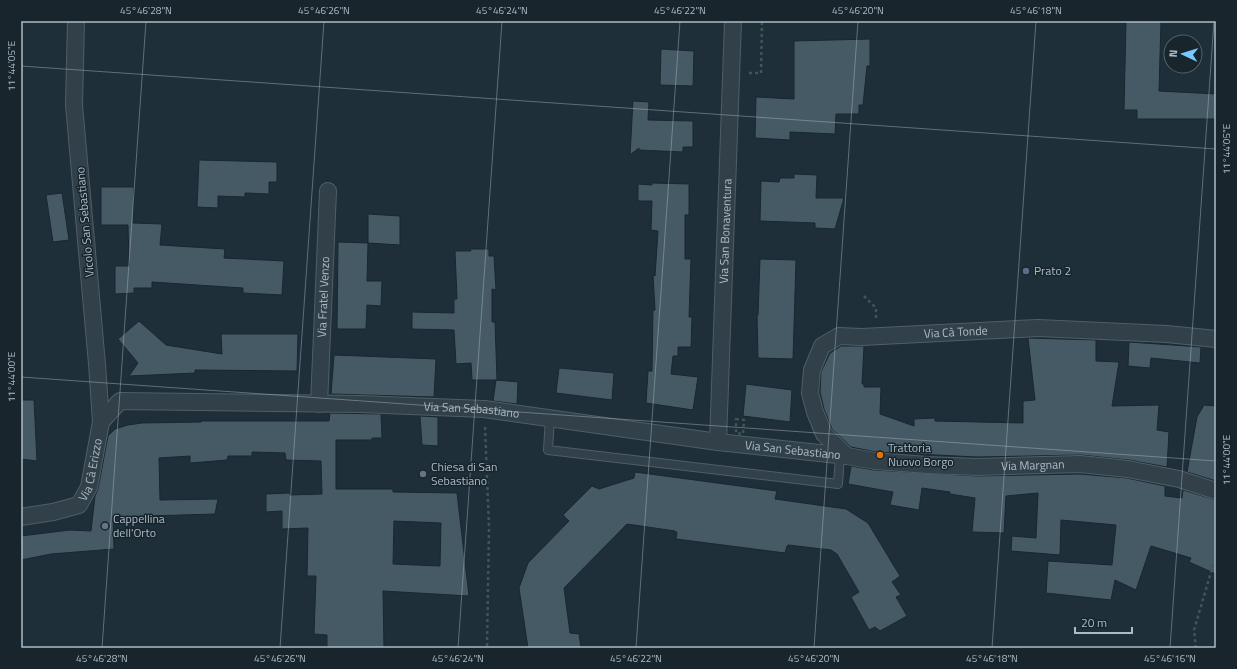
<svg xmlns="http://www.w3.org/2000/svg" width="1237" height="669" font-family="'Titillium Web',sans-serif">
<rect width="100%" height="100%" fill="#1e2f39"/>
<path fill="#465a65" stroke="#19272f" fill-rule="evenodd" d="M1126,21H1161L1159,91L1216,94V119H1137V110H1124Z
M870,39V66H867L863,105H859V114H836L835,134L790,132V140L755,138L756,97L794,99V41Z
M661,49L694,51L693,86L660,85Z
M633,101L649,102L648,120L693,121V147H683V152L639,150V148L630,155Z
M199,160L277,162V182H269V194L245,193V197L218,196V208L197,207Z
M794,174L817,175L816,198H844L835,229L815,228V223L760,221L761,181L779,182L780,178H794Z
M652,183L689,184V215H685V259H691L689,317H692L691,347H678V356H673L671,374L698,377L693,410L646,403L648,371H652L653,310H655L653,275L655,276L658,231L651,230L652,201H638V184L652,185Z
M101,187H134L133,223L162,224L160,245L225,249L224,258L284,261L282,295L243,293V288L152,282V288H134V293L115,294V266H129L128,225H101Z
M62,193L69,240L53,242L46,195Z
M368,214L400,216V245L368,243Z
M338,242L368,243L367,281H382L381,306L367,305L366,329H337Z
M470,249H489V256H494L496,290L492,289V322H495L497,380H472L471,363L456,364L454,330L412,329V312L454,313V299H457L455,251H471Z
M760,259L796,260L793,359L758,358L757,315H758Z
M139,321L166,345L222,354L221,334H298L297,371L195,370V373L129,376L138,363L118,339Z
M1028,338L1096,340V361L1119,362L1112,406L1159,405L1157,430L1169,432L1167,467L1129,460L1081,455L977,457L876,452L851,447L832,429L824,409L820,392L821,372L830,353L841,346H864L862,384H864V387H881L880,414L914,426V419L935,418V421L1023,423V401L1035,400Z
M1129,342L1201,347L1200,363L1151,358L1150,368L1128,366Z
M334,355L436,359L434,397L331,394Z
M559,368L614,373L612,400L556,393Z
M496,380L518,382L517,404L493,401Z
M746,384L792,390L790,422L743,416Z
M21,400H34L37,461L21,459Z
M1204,405L1216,406V481L1187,472L1197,417Z
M330,413L381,414L382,438H372V440H336V489H393V492L457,493L469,596L383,591L384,648H327V635L314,634L316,576H307L308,528L282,529V511L266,512V494L290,493V495L322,494L321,461L286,460L285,453L252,452V456H228L227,460L190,463V456L159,458L160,500L218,499L215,514L113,517L114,549L51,554L21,560V536L70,530L91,531L95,496L98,489L108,436L115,429L128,425L142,423L201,422V421H329ZM394,521L441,523L440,566L393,564Z
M420,416L438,417V446L422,445Z
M851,466L874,470L977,476L1080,474L1127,478L1165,486V496L1182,498L1183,490L1216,500V574L1189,562L1191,558L1151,546L1136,590L1115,580L1111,600L1046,593L1048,561L1112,565L1116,525L1061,520L1060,555L1011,551L1012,536L1036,538L1038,493L1006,496L1004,533L972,532L975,498L950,494V492L922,488L919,510L890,505L893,492L848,484Z
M635,472L777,491L775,499L846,509L868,523L900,576L892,582L901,595L896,597L907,616L880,631L875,627L869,630L851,597L859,592L837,554L831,550L788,545L787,546L785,553L676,539L677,532H675V531L627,524L564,588L570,633L579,634L581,648H528L519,588L528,563L569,521L563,515L592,486L599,489L634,478Z"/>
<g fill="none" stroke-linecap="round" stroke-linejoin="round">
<g stroke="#4f5e67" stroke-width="10">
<path id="lane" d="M550,418L548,450L838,484L840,456"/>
</g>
<g stroke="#4f5e67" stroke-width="18">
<g id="street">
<path id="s1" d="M319,404L328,191"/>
<path id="s2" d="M101,422L120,401L360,404L484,409L718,442L847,456L875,461L927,465L977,467L1080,464L1128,469L1179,479L1216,491"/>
<path id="s3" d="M718,442L733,21"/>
<path id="s4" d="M847,456L824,434L815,412L810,393L812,370L822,346L839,336L862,337L1038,328L1167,334L1216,339"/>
<path id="s5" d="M21,517L53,512L79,505L89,487L101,422L97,364L74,105L76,21"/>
</g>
</g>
<path stroke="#3e5654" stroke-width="2.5" stroke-dasharray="3 3" stroke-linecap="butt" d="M749,73H761L762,21
M864,296L876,308V319
M736,419L744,420L743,434L736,433Z
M485,427L489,527L487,648
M1196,648L1194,630L1216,555"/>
<use href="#lane" stroke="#324049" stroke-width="8"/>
<use href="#street" stroke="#324049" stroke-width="16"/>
</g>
<path fill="none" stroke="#acbcc6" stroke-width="1" stroke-opacity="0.45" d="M21,66L1216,149M21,377L1216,461M102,648L146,21M280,648L324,21M458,648L502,21M636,648L680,21M814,648L858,21M992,648L1036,21M1170,648L1214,21"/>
<circle fill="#5c6f8a" stroke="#18252d" stroke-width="1.5" cx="1026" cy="271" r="4"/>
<circle fill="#e8710a" stroke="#18252d" stroke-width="1.5" cx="880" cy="455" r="4"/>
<g fill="#6b7280" stroke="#18252d" stroke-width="1.5">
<circle cx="423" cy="474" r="4"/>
<circle cx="105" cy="526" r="4"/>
</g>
<g text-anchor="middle" stroke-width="3" stroke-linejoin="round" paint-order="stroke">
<g font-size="12" fill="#acbcc6" stroke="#18252d">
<text transform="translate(85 222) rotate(-95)" y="4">Vicolo San Sebastiano</text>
<text dy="4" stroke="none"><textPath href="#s3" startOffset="211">Via San Bonaventura</textPath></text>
<text dy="4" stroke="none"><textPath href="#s1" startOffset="107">Via Fratel Venzo</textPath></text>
<text dy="4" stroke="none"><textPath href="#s4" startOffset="261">Via Cà Tonde</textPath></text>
<text dy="4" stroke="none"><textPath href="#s2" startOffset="380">Via San Sebastiano</textPath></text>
<text dy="4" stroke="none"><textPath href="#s2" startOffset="704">Via San Sebastiano</textPath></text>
<text dy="4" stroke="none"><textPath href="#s2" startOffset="945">Via Margnan</textPath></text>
<text dy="4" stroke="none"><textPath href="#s5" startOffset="97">Via Cà Erizzo</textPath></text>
</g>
<g font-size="12" fill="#acbcc6" stroke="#18252d" text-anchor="start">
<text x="1034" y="275">Prato 2</text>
<text x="888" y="452">Trattoria<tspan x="888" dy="14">Nuovo Borgo</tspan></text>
<text x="431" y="471">Chiesa di San<tspan x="431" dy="14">Sebastiano</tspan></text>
<text x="113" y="523">Cappellina<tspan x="113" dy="14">dell'Orto</tspan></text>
</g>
</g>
<rect width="1237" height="669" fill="none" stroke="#18252d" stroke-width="44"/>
<g transform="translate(1183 54) rotate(274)"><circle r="19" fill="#18252d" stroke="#53616a"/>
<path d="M0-3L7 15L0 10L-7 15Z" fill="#78c9ff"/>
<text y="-6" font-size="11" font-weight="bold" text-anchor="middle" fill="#acbcc6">N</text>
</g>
<path d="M1075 627v6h57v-6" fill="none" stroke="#acbcc6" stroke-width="2"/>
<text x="1081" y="627" font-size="12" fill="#acbcc6" stroke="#18252d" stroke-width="3" paint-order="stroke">20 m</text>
<rect x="22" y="22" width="1193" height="625" fill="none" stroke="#acbcc6" stroke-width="1.5"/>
<g font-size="10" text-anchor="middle" fill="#acbcc6">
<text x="146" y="14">45°46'28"N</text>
<text x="324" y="14">45°46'26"N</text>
<text x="502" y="14">45°46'24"N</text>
<text x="680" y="14">45°46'22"N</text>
<text x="858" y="14">45°46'20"N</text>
<text x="1036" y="14">45°46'18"N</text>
<text transform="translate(11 66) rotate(-90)" y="4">11°44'05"E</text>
<text transform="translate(1226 149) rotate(-90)" y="4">11°44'05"E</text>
<text transform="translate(11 377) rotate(-90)" y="4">11°44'00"E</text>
<text transform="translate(1226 460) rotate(-90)" y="4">11°44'00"E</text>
<text x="102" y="662">45°46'28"N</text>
<text x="280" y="662">45°46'26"N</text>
<text x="458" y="662">45°46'24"N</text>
<text x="636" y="662">45°46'22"N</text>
<text x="814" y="662">45°46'20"N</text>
<text x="992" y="662">45°46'18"N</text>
<text x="1170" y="662">45°46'16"N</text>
</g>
</svg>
